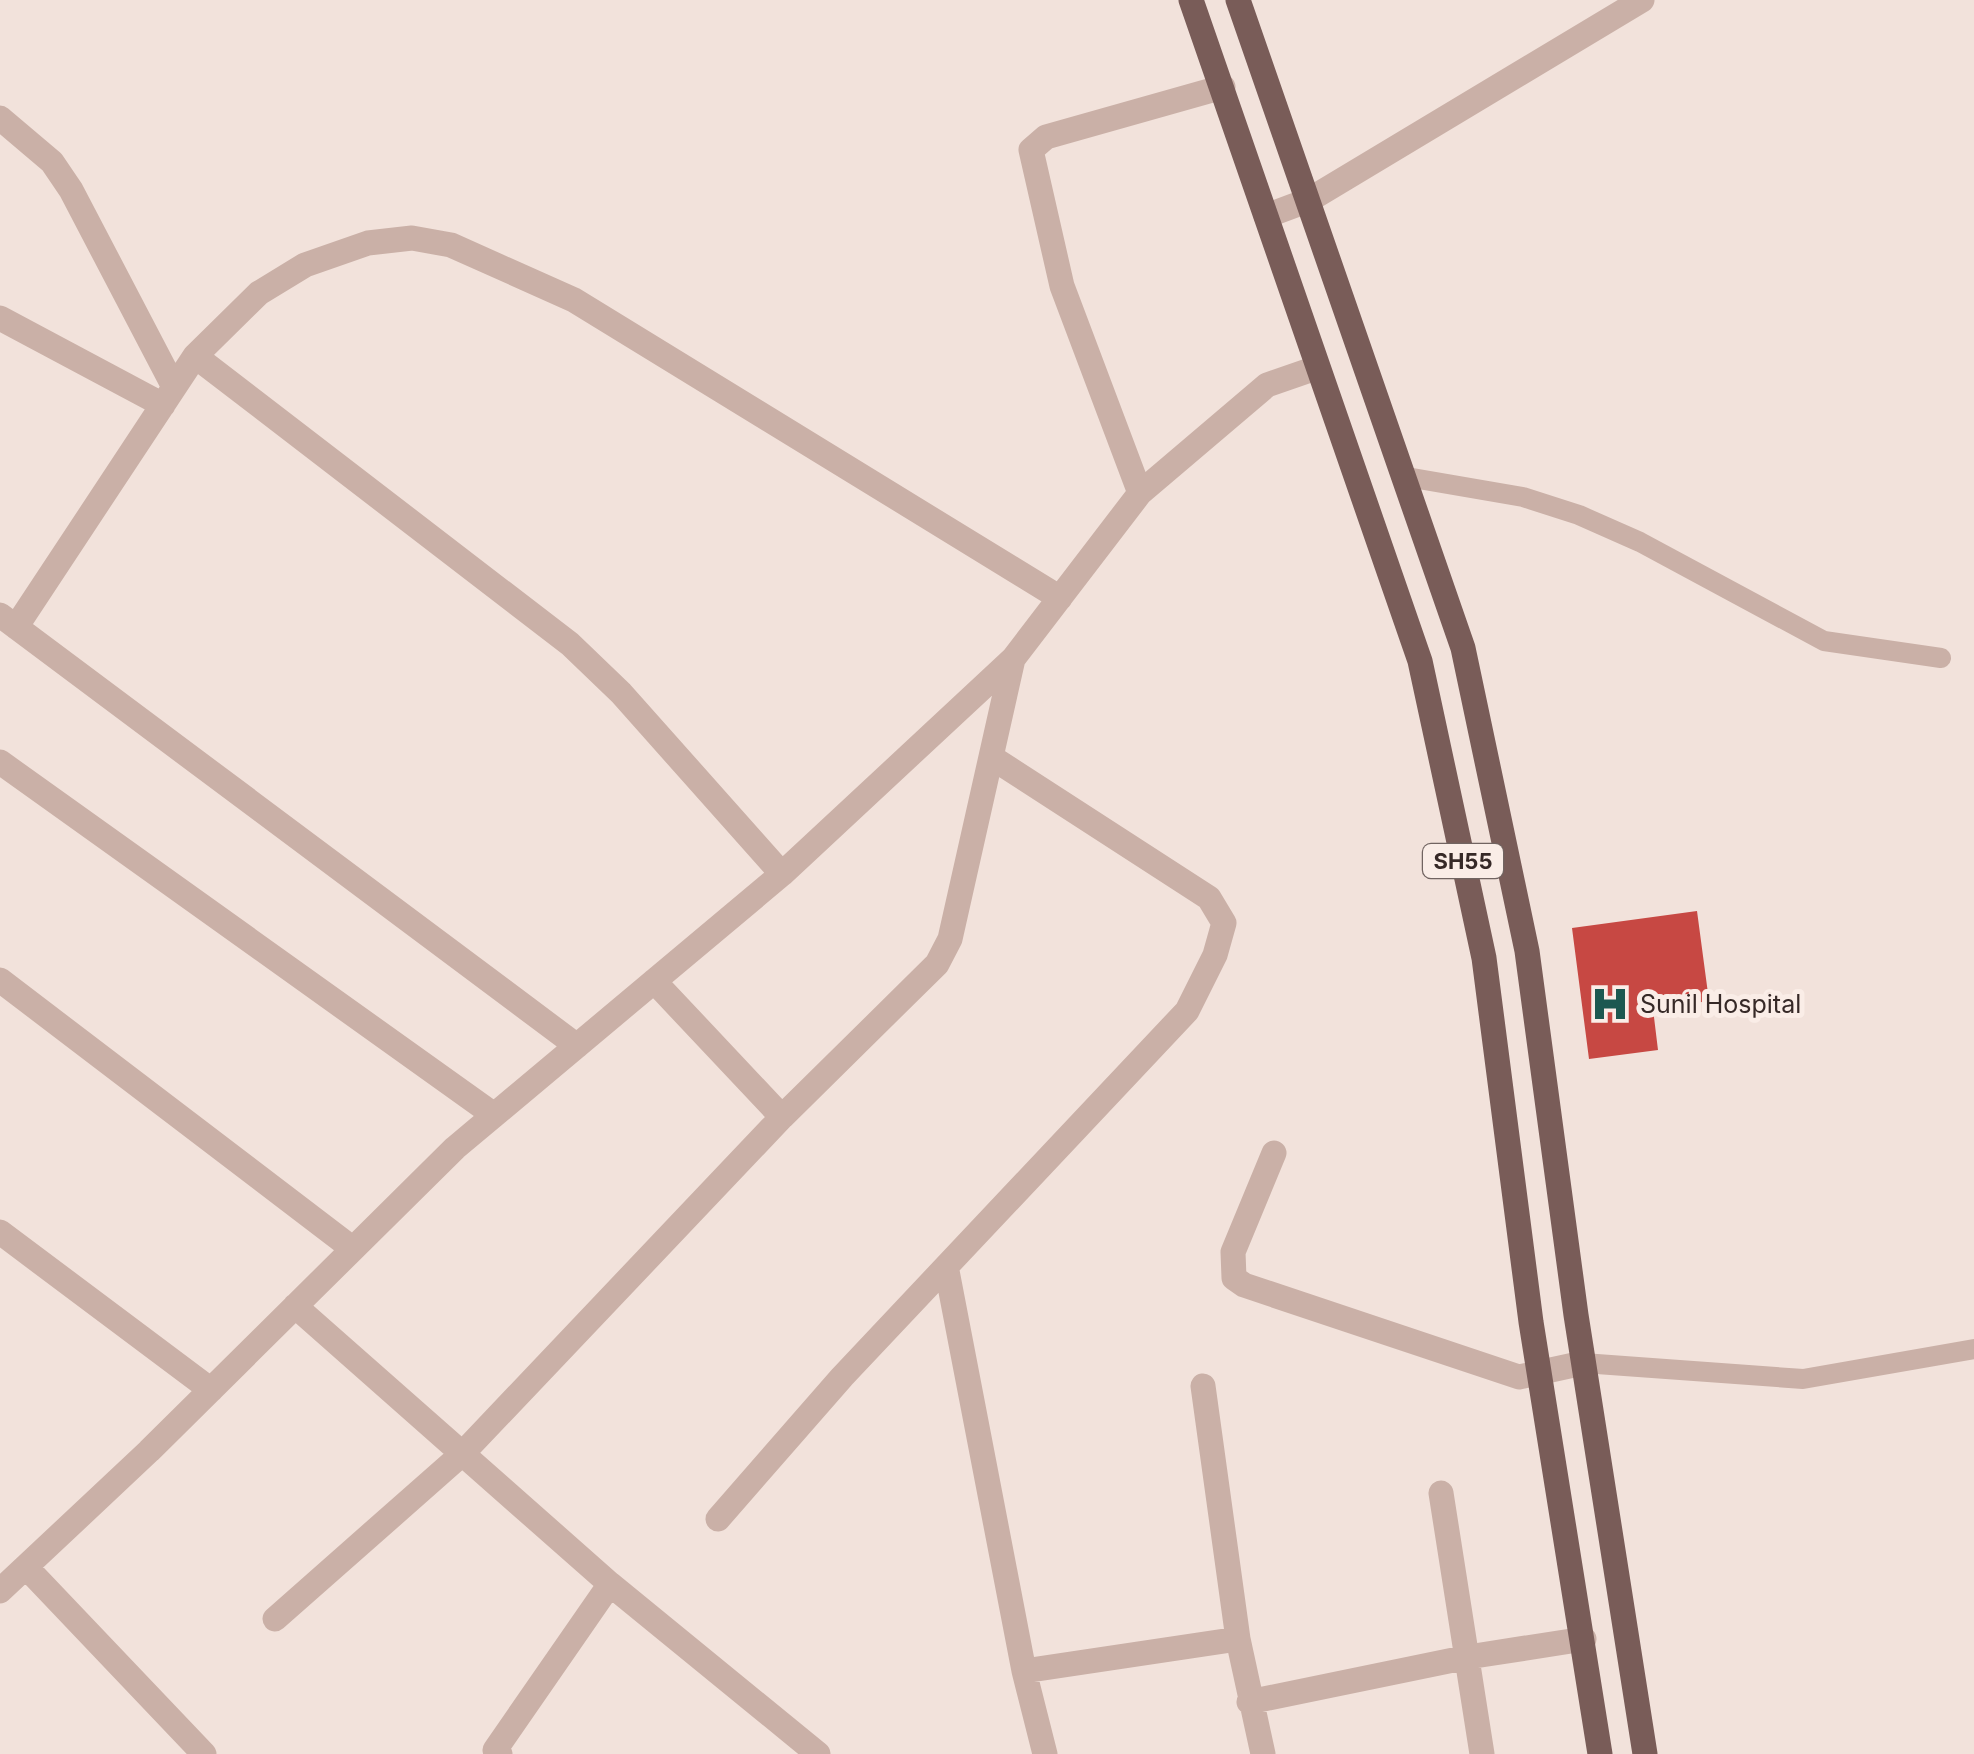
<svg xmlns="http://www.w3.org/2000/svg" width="1974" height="1754" font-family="Inter,sans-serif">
<rect width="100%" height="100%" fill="#f2e2db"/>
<path fill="#c74843" d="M1697,911L1709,1001L1653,1009L1658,1050L1589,1059L1572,928Z"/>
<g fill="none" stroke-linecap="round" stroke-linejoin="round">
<path stroke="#cab0a7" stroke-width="20" d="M1401,476L1523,497L1579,515L1640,542L1824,641L1941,658
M1583,1363L1803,1379L1974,1349"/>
<path stroke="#cab0a7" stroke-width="25" d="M0,118L52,162L71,190L174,387
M1266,216L1309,200L1642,0
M0,318L163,405
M195,356L570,644L621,693L782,874
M1140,493L1062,286L1031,150L1046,137L1223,87
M0,615L577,1046
M16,627L195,356L259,293L305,265L368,243L412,238L451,245L574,300L1060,598
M0,762L494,1115
M0,980L353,1249
M654,981L782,1117
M1274,1153L1233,1252L1234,1278L1244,1285L1519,1377L1583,1363
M0,1232L211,1390
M947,1271L1024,1671L1045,1754
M295,1306L610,1584L818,1754
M1203,1386L1238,1639L1263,1754
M1441,1493L1482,1754
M718,1519L842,1377L1187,1011L1215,955L1224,923L1209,898L991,757
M26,1567L204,1754
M0,1591L149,1451L455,1148L782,874L1013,659L1140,493L1267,385L1316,368
M275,1619L462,1454L782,1117L937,964L950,939L1013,659
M1024,1671L1238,1639
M1249,1702L1468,1657L1584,1639
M500,1754L495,1750L610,1584"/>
<path stroke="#795c58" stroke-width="25" d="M1191,0L1420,661L1484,958L1531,1322L1600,1754
M1238,0L1463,648L1527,951L1576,1315L1645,1754"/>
</g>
<defs>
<g id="hospital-bare" transform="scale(3)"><path d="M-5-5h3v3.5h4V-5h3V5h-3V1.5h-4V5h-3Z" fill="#1c5850" stroke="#faede7" stroke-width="2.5" paint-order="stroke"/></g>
</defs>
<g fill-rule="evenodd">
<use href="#hospital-bare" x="1610" y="1004"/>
</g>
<g text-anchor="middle" stroke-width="10" stroke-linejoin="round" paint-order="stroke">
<rect fill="#faede7" stroke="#716461" stroke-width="2.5" x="1423" y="844" width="80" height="34" rx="8"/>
<g font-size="22" font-weight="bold" fill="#362927">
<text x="1463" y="869">SH55</text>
</g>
<g font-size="25" fill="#362927" stroke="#faede7" text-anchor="start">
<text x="1640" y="1013">Sunil Hospital</text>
</g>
</g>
</svg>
